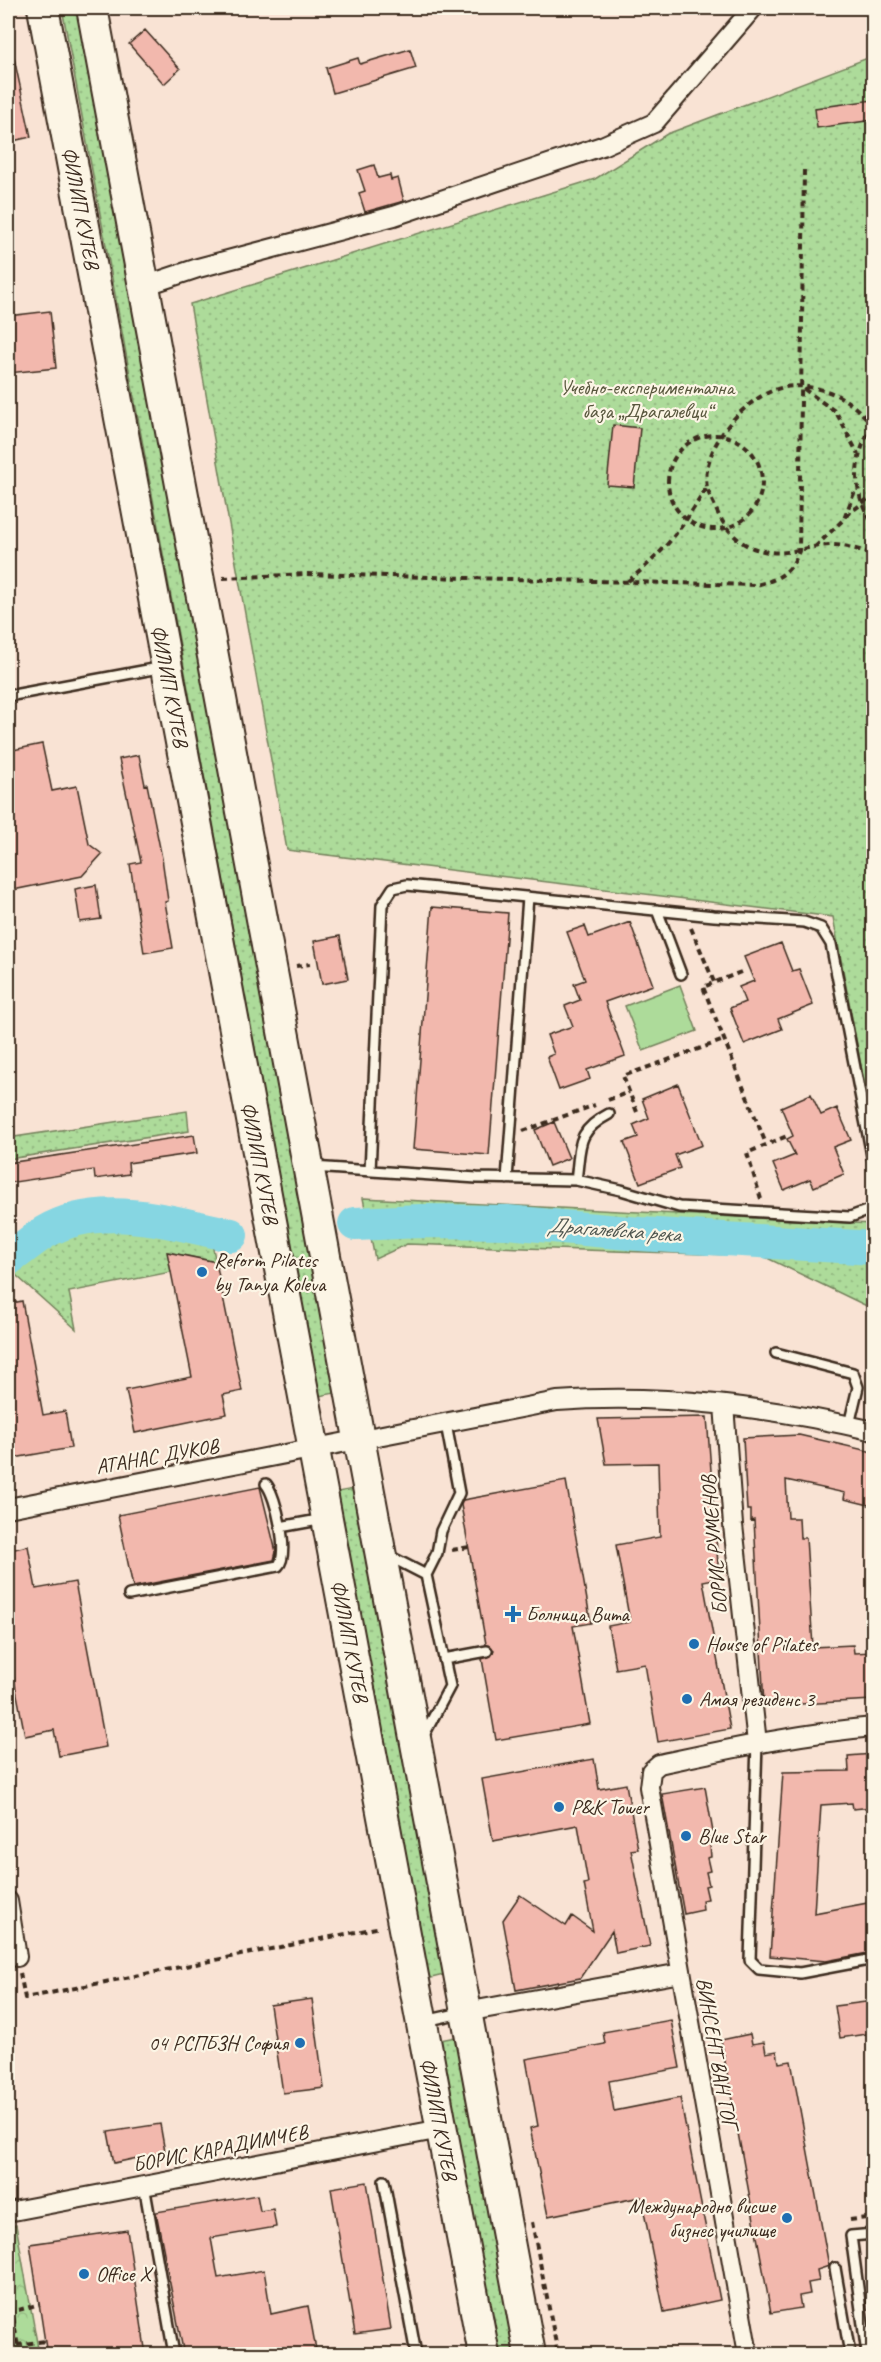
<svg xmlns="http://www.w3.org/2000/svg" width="881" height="2362" font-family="Caveat,sans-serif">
<defs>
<pattern id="grass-dots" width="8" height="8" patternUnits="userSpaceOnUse" patternTransform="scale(1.5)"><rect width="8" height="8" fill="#addb9a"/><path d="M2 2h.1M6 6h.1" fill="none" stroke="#96bc84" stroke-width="1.8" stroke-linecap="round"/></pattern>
<pattern id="park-crowns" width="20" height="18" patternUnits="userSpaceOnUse" patternTransform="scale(1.5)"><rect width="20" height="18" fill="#addb9a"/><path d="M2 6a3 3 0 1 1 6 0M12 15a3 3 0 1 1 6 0" fill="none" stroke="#96bc84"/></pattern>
</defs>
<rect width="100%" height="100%" fill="#f9e3d4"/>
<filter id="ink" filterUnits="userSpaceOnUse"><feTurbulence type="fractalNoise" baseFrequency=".0167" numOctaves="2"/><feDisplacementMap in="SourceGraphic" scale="12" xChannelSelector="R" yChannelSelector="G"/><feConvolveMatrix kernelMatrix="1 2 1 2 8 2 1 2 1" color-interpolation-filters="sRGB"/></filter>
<g filter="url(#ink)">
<path fill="url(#grass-dots)" stroke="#74825c" stroke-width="1.5" d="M62,8H85L341,1392L319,1396Z
M873,56V1130L833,917L287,850L190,304L595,179L667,134Z
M187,1111L189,1131L8,1159V1138Z
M363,1198L873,1224V1309L763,1256L407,1244L375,1259Z
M97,1221H131L211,1240L216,1262L168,1252L171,1272L69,1292L76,1329L8,1268C35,1243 62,1231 97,1221Z
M359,1488L448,1974L427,1979L337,1492Z
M461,2036L520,2354H498L440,2040Z"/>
<path fill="url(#park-crowns)" stroke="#74825c" stroke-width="1.5" d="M16,2225L39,2354H8V2226Z"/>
<path fill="#addb9a" stroke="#74825c" stroke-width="1.5" d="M680,985L697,1031L643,1051L625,1006Z"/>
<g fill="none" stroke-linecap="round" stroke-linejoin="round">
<path stroke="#86d6e2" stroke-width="34" d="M355,1224L421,1221L507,1222L640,1234L874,1248
M8,1259C20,1251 32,1240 45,1232C101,1199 173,1223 231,1235"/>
</g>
<path fill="#f2b8ad" stroke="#3b2a1e" stroke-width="1.5" d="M145,30L180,69L164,84L129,44Z
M410,49L416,68L333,93L326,68L358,58L360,64Z
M8,58H14L31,137L8,142Z
M873,100V120L817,128L815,108Z
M374,165L378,178L390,175L391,180L398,178L404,201L365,212L359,193L365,191L358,170Z
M50,311L56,368L8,373V316Z
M613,425L640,428L634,487L607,485Z
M42,744L52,791L77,786L89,844L102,854L82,876L8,891V751Z
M139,755L145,785L147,784L162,858L168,901L165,902L173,948L144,953L130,864L141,862L119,759Z
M96,885L101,919L80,922L75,889Z
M432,907L508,913L489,1155L413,1149Z
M630,922L653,985L605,1002L625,1056L587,1070L590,1079L559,1090L547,1057L554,1054L547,1035L573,1026L565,1006L580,1000L574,984L585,980L567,932L585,926L589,937Z
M340,936L348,979L322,984L314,941Z
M781,943L792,971L799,969L813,1005L778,1019L782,1029L744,1044L730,1008L745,1002L739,987L754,981L744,957Z
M678,1084L702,1145L675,1155L680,1168L640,1183L624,1142L638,1137L633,1125L649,1118L642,1099Z
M811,1094L821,1115L837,1108L851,1140L833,1147L844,1174L814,1187L810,1179L784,1190L773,1164L795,1155L787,1139L793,1136L781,1107Z
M554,1122L569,1158L549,1166L535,1130Z
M194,1135L197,1153L128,1163L129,1174L95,1179L94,1170L8,1183V1163Z
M167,1252L216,1262L242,1391L223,1395L227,1414L135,1433L126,1390L192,1377Z
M22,1301L43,1415L65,1411L71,1448L8,1459V1304Z
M707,1417L719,1578L703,1581L730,1729L658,1742L645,1664L616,1669L608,1626L630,1622L616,1545L660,1537L658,1463L606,1464L598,1419Z
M799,1435L873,1452V1506L844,1499L845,1493L786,1480L788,1518H799L800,1538H806L813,1647L853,1645L854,1653L873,1652V1700L764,1706L754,1520L751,1521V1510H747L743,1438Z
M566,1481L591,1623L573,1626L590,1724L496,1740L482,1659L491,1656L494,1650L486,1644L461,1505L463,1500Z
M260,1487L276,1552L274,1560L133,1587L118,1515Z
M28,1546L36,1589L75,1582L106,1747L59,1756L54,1730L25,1736L8,1648V1561L12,1560L10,1550Z
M873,1754V1807L853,1809L852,1803L821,1805L814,1913L873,1902V1952L826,1961L770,1956L783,1772L849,1771L848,1756Z
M594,1759L599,1789L626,1784L638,1849L631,1850L650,1946L616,1953L612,1931L580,1978L516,1990L503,1920L520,1895L566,1926L572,1916L593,1931L584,1884L588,1883L578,1825L493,1841L482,1779Z
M705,1787L713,1832L709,1833L711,1857L707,1858L710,1871L706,1872L709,1885L705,1886L708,1899L702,1900L703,1910L684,1914L662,1794Z
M312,1999L324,2088L283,2093L270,2005Z
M873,2001V2033L840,2038L835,2006Z
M671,2020L680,2068L609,2081L614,2111L680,2098L720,2300L664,2312L641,2197L548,2216L530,2128L538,2126L526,2059L605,2044L603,2032Z
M750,2034L752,2044L764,2042L766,2053L777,2051L779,2063L791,2061L829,2266L817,2270L819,2281L808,2283L810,2294L799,2296L801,2308L771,2313L721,2040Z
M160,2124L165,2152L114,2163L108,2132Z
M367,2182L391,2329L355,2334L331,2188Z
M257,2195L260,2211L273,2209L276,2227L211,2238L218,2278L264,2270L271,2314L308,2306L317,2355H184L156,2212Z
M127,2230L146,2355H47L30,2244Z"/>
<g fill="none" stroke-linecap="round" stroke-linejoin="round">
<g stroke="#3b2a1e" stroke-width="14">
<path id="service" d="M8,696L164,667
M657,910L681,974
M312,1167L477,1178L576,1180L621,1190L679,1207L850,1217L872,1209L874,1205
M370,1171L382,905L393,888L407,885L714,916L804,922L821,928L831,944L874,1166
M507,1179L528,897
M576,1180C581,1146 575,1132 609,1114
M776,1353L853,1373L858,1387L849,1425
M280,1527L324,1519
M387,1555L426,1575L450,1686L423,1737
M426,1575L437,1553L441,1531L459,1493L446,1424
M129,1595L278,1566C290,1555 276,1495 266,1484
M444,1659L487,1651
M757,1743L750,1960L759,1969L800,1973L874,1959
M425,2021L461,2013
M384,2181L416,2354
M144,2185L174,2354
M835,2268L850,2354
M867,2354L851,2236L874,2234"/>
</g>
<g stroke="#3b2a1e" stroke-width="22">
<path id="minor" d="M144,286L198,268L394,216L602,146L654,123L753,8
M724,1405L733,1525L757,1743
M8,1508L557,1401C664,1393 769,1407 874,1431
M8,1901L17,1957
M466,2012L681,1973
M8,2212L441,2129
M748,2354L649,1787L651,1771L659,1764C730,1749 801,1733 874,1727"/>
</g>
<g stroke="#3b2a1e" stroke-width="34">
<path id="primary" d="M43,8L484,2354
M92,8L530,2354"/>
</g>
<path stroke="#3b2a1e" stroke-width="4" stroke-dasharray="6 4.5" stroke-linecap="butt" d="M804,389L836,412L858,454
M873,425C852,458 851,492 874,525
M874,425C863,415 854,405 842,398C828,389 801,384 785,387C746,394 700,447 707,488C709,495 713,502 716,509C722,524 736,542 753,548C785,559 798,547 829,545C845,544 858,551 874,553
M668 482a47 47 0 1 1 94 0a47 47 0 1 1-94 0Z
M846,516L874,494
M815,547L844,519L856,488
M223,578L305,574L756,585C778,580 791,573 799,551L804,169
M628,581C666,551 682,528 707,487
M691,928L714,982
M296,966L310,964
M741,972L703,987L766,1144
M608,1100L629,1092
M637,1112L623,1076L724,1040
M523,1131L595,1105
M761,1199L747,1153L787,1136
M452,1550L469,1547
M20,1973L25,1998L381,1927
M850,2220L874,2217
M532,2222L558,2354
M10,2297L19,2354
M8,2313L40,2304
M17,2345L45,2341"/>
<use href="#service" stroke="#fcf5e5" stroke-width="9"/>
<use href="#minor" stroke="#fcf5e5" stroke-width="18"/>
<use href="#primary" stroke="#fcf5e5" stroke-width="30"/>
</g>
</g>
<g fill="#1f6fb2" stroke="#fcf5e5" stroke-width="2">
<circle cx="202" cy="1272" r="6"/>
<path d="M510 1605h6v6h6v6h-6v6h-6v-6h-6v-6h6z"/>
<circle cx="694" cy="1644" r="6"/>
<circle cx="687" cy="1699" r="6"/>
<circle cx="559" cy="1807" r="6"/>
<circle cx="686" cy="1836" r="6"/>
<circle cx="300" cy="2043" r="6"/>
<circle cx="787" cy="2218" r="6"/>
<circle cx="84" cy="2274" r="6"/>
</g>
<g text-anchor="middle" stroke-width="4.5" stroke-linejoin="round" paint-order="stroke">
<g font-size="21" fill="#3b2a1e" stroke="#fcf5e5">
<text transform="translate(81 208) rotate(79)" y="7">ФИЛИП КУТЕВ</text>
<text transform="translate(170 686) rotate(79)" y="7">ФИЛИП КУТЕВ</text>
<text transform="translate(260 1163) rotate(79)" y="7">ФИЛИП КУТЕВ</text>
<text transform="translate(157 1456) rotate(-10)" y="7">АТАНАС ДУКОВ</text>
<text transform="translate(714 1545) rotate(-95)" y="7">БОРИС РУМЕНОВ</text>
<text transform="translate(350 1641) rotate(79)" y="7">ФИЛИП КУТЕВ</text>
<text transform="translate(717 2053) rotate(80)" y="7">ВИНСЕНТ ВАН ГОГ</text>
<text transform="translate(439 2119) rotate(79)" y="7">ФИЛИП КУТЕВ</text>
<text transform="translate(220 2148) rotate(-11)" y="7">БОРИС КАРАДИМЧЕВ</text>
</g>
<g font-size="21" fill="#58563d" stroke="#fcf5e5">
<text x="647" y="394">Учебно-експериментална<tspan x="647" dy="24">база „Драгалевци“</tspan></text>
</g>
<g font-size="21" fill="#3b2a1e" stroke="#fcf5e5" text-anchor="start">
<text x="214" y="1267">Reform Pilates<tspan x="214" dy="24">by Tanya Koleva</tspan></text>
<text x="526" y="1621">Болница Вита</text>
<text x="706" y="1651">House of Pilates</text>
<text x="699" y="1706">Амая резиденс 3</text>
<text x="571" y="1814">P&amp;K Tower</text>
<text x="698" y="1843">Blue Star</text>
<text x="288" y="2050" text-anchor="end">04 РСПБЗН София</text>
<text x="775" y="2213" text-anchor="end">Международно висше<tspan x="775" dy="24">бизнес училище</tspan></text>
<text x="96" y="2281">Office X</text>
</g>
<g font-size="22" font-style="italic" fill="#4e554f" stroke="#fcf5e5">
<text transform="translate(614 1229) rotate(4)" y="8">Драгалевска река</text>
</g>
</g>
<rect width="881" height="2362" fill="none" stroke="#fcf5e5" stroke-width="30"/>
<rect x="15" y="15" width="851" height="2332" fill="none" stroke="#3b2a1e" stroke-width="2" filter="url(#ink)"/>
</svg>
